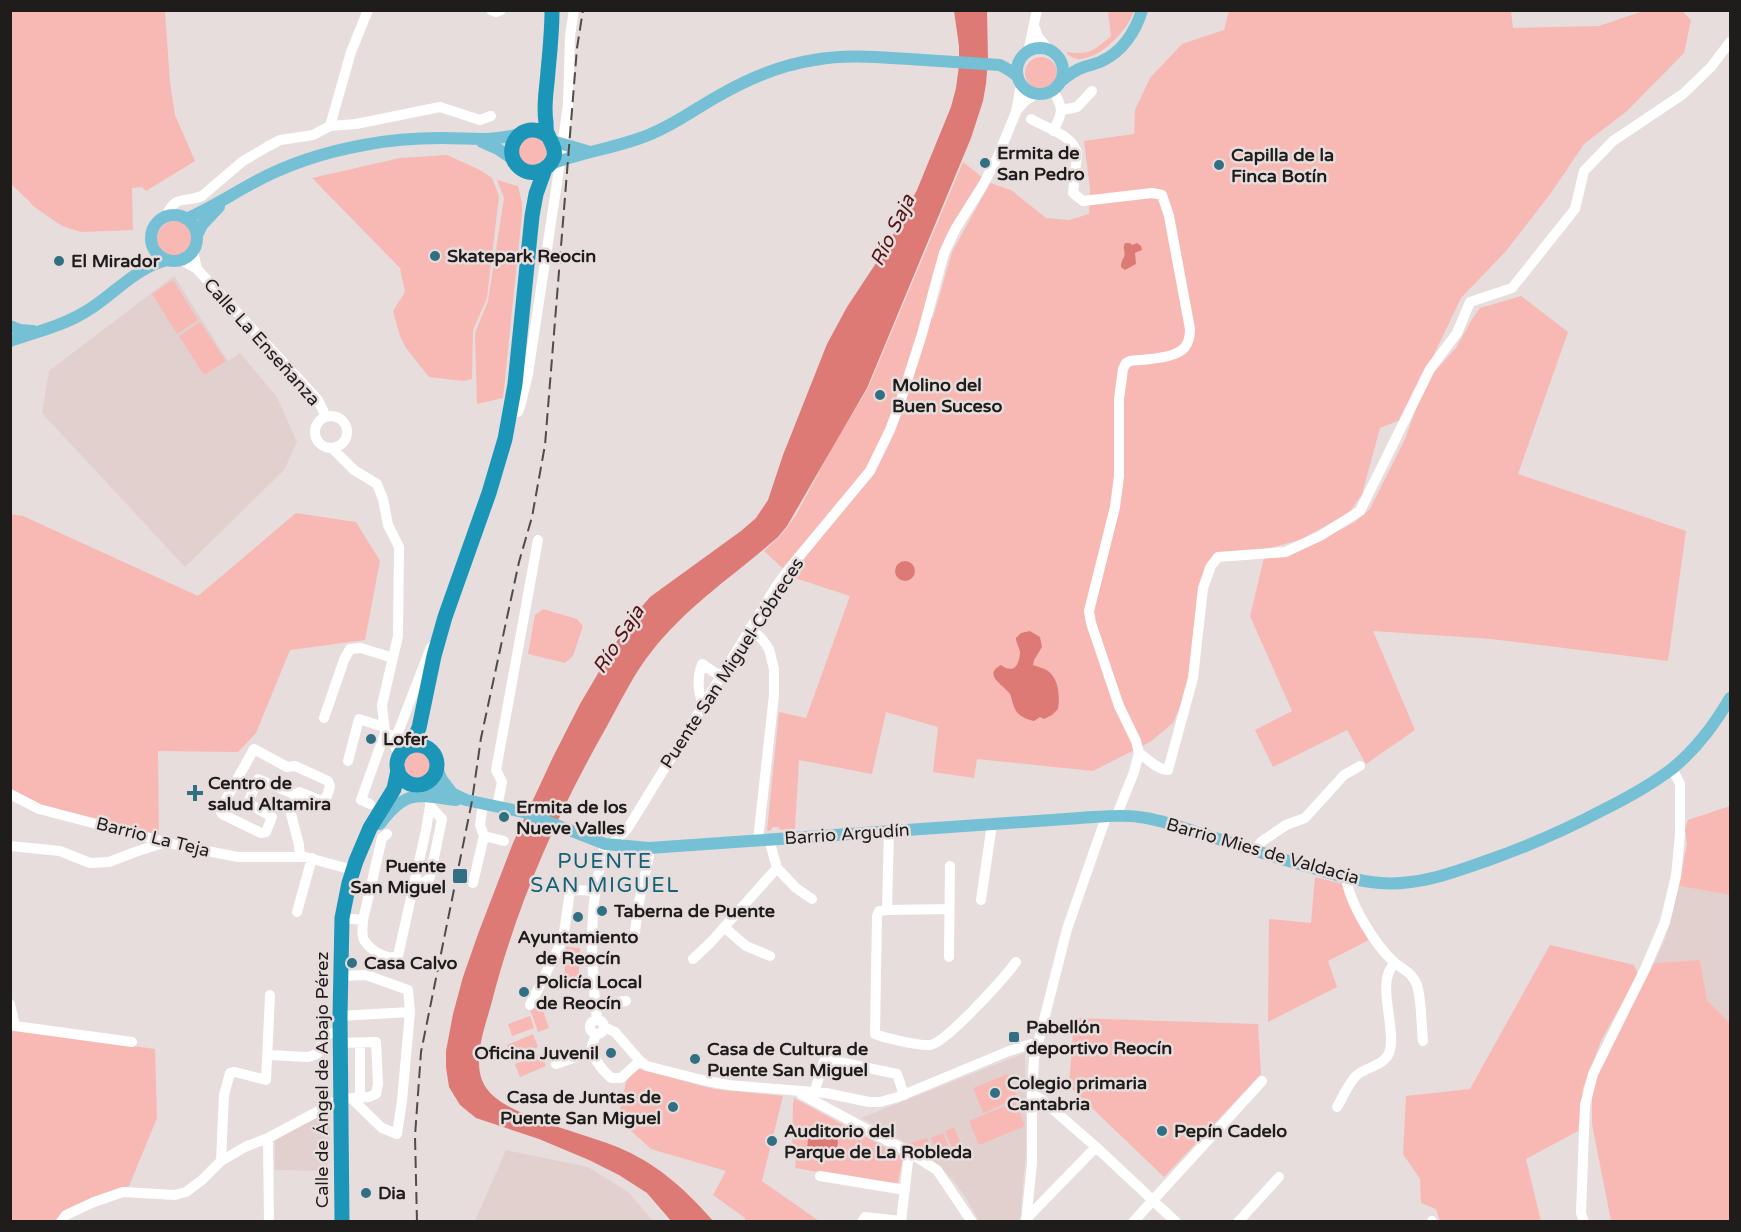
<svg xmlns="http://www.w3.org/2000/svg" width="1741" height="1232" font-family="'Varela Round',sans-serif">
<rect width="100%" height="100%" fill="#e6dddc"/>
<path fill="#e2d0cf" d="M174,276L228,361L240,353L277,397L297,442L284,470L185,567L42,413L49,371Z
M1679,886L1730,895V1023L1707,1000L1700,960L1654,963L1665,940Z
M1025,1053L1026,1151L1020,1219L1013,1221H979L966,1198L952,1179L934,1161L915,1148L861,1118Z
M330,1111V1163H328V1171L275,1170V1141L277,1140V1137Z
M506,1150L588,1167L628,1192L653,1221H475Z"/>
<path fill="#f8b9b5" d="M1646,10L1682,11L1691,20L1684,53L1627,111L1584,144L1551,193L1506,251L1461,298L1403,419L1380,428L1362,494L1349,513L1300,540L1251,553H1218L1204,567L1186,692L1173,723L1150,742L1093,771L977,759L974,778L933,772L938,727L886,712L872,774L799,760L795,829L781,830L778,827H773L770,831H767L779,712L806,718L850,596L792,577L764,551L782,534L796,515L837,439L868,388L963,162L982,177L946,235L933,273L923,312L933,318L952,252L990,183L1011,190L1046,218L1069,220L1089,214L1090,189L1084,141L1134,134L1135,110L1150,78L1182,44L1224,30L1229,11H1511L1513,28L1599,26Z
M10,11H165L170,82L175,115L195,161L146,191L142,187L132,188L133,230L81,232L62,226L33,206L30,202L11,184Z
M1108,11H1134C1128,30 1101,58 1080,59C1075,59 1071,57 1067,54V52C1091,55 1093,51 1111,36Z
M1025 73a16 16 0 1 1 32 0a16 16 0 1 1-32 0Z
M526,136L543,137L549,157L532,168L519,160L518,144Z
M447,155L480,170L492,178L499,196L487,298L473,330L472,379L464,381L429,377L406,348L400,336L393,311L405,292L400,268L312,178L400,158Z
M497,180L518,186L522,203V214L503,398L477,404L475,333L488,301L504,198Z
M157 239a18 18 0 1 1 36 0a18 18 0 1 1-36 0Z
M173,280L198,320L177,334L152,294Z
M1521,296L1568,332L1518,474L1686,531L1668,661L1491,639L1373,631L1415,730L1366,764L1347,730L1273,767L1255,730L1292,711L1250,616L1264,558L1288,557L1355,522L1370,509L1405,439L1426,381L1456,348L1471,321L1480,308Z
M200,322L226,361L204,375L179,336Z
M296,513L356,522L380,561L365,640L290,650L256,733L238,752L158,751L159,840L39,809L11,794L10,514L23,516L198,596Z
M543,609L577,619L583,626L573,656L565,663L528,654L535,615Z
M405 765a13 13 0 1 1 26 0a13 13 0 1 1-26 0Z
M1730,806V895L1679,886L1687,844L1685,830L1688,820Z
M1315,877L1343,884L1371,939L1328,961L1337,987L1268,1022L1269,919L1311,923Z
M1550,945L1634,965L1638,974L1601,1041L1583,1088L1578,1131L1526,1159L1541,1221H1440L1436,1209L1421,1203L1420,1179L1403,1154L1406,1096L1470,1089Z
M566,947L580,948L578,987L564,986Z
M1700,960L1707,1000L1730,1023V1221H1611L1592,1124V1090L1600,1066L1654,963Z
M541,1005L549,1028L538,1032L530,1009Z
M530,1016L534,1028L512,1036L508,1024Z
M1074,1018L1258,1024L1261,1074L1164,1177L1069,1086Z
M11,1029L155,1049L157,1118L129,1186L95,1199L61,1214L55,1221L11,1222Z
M533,1034L538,1047L512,1057L507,1045Z
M541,1054L546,1066L520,1077L515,1064Z
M635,1068L714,1089L783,1096L762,1181L819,1221H745V1218L713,1195L726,1171L651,1149L618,1119L626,1082Z
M1008,1074L1018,1098L983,1113L973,1088Z
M794,1098L903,1157L898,1183L858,1179L795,1168L796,1161L792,1154L793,1103Z
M1015,1102L1025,1126L979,1145L969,1121Z
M954,1127L963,1148L954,1152L945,1131Z
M943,1133L951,1153L940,1158L931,1138Z
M927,1138L935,1159L934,1161L907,1144Z"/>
<path fill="#de7a76" d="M954,11H987L988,60L986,84L983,101L971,138L867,388L787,526L778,537C736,574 687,606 652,651C634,673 621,701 607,726C557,814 516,906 491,1005C484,1030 470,1066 487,1089C508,1118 590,1134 624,1150C660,1166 688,1192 713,1221L672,1222L647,1193L619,1175L589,1160L539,1139L476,1118L460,1105L449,1087L446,1067V1051L453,1014L463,977L478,934L513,843L553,757L580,704L627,624L650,597L741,531L756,518L768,500L783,455L827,344L847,307L886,248L917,190L951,107L956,88L959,65V46Z
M1125,243H1130L1132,245L1137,243L1141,246L1142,250L1135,253L1136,264L1125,270L1121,267C1121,262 1122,261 1124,257C1126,252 1122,248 1125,243Z
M895 571a10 10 0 1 1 20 0a10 10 0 1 1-20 0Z
M1030,631L1040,637L1042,647L1034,660L1033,665C1038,667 1044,668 1048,671C1059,679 1060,697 1058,709L1052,715L1044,719L1040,717L1034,721C1023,718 1016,715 1013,704C1012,701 1011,696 1010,694C1004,685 982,675 1001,665C1013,674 1019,666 1020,653C1020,648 1016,644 1016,638L1021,633Z
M808,1138L838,1139L837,1154L807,1152Z"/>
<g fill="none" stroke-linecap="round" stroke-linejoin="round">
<path stroke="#fff" stroke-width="10" d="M491,10L496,12L501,10
M1034,25L1038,37L1049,50
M1028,52L1037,10
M1053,91C1064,108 1063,113 1053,131
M1018,109L1025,101L1036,94
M1062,110L1077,107L1092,91
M1031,119C1046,128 1074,135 1077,154L1073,193L1083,201L1152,193L1162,195L1169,216L1190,329C1190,335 1189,342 1185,347C1176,359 1145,359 1130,361L1126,363L1123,369L1119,399V476L1115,507L1089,611L1091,623L1119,706L1136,741L1139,753L1134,772L1116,817
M330,126L356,124L440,107L480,120L491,116
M166,217C175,194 184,203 202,196L243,161L267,147L280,140L313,135L330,126L351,52L368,10
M193,251L197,269
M181,260L197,269L318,400L326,417
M510,413L518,412L520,407L528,374L557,183L568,104L570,36L574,10
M315 432a16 16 0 1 1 32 0a16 16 0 1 1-32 0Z
M332,448L354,470L377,484L383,499L388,525L399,547L398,636L382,705L385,733L396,737
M750,628L762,639L769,649L774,669V695L758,840
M703,704C697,690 697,678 702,664L720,676
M324,718L344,660L350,649L361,648L393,658
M1139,753C1148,759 1157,770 1168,770L1193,678L1203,588L1211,566L1218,557L1285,552L1320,536L1360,511L1430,369L1457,333L1470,302L1512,288L1575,209L1584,171L1613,141L1683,94L1711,67L1730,42
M399,756L395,746V740L431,647
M348,761L359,719L384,727
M10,794L39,809L181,846L238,857H305L353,870
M296,795L299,792L319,800H323L327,796L330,786L328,781L295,766L287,767L254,749L220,810L222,814L261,833L266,832L272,817L248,803L258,779L296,795L290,810L299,845L300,856
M483,803L480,825L484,836L504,841
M370,804L361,800L385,733
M497,807L502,782L496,770L538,540
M889,831L887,910L879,911L877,916L875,1034C885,1038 919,1046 930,1045C946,1043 1005,977 1016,962
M769,839L777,868L796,888L812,899
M611,845L628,828L775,588L788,570L870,471L890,430L900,403L922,334L944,253L956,228L983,185L998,156L1016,112L1021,85
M10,846L60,851L90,863L109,862L135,852L166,842
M1256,851L1261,842L1286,825L1305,818L1344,775L1360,766
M1346,877C1349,903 1375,945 1394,962C1403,970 1412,972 1417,985C1422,1002 1421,1023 1423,1041
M415,882C422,883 426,883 430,877L442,819L430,806
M473,883L484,836
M981,900L992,824
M887,910L949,909
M297,912L312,858
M342,918L363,920L382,838L387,834
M363,920C363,927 361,934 364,940C370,950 387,961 398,956L426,830L430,806L429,789
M724,927L746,946L770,956
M563,939H593
M634,939L639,902L649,856V848
M949,957L950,866
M693,959L711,942L777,868
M10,1004L15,1026L10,1025
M530,1005L563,939L570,891L576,890L596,891
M595,1005L626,1001
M340,1016L410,1012L408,990L366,975L340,976
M597,1019C592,981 590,932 595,894C597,877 602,861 605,844
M590 1027a7 7 0 1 1 14 0a7 7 0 1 1-14 0Z
M15,1026L132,1042
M604,1027L615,1032L640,1061L647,1066L702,1080L728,1085L826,1093L869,1102H880L898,1097L1009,1051L1031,1044H1038
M596,1034L590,1052L603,1070L611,1078H621L640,1061
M360,1043V1098
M268,1055L308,1057L317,1054L326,1034L340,1032
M556,1064L590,1052
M814,1093L825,1059L897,1074L904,1095
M801,1094L905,1150L937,1170L972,1222
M1032,1094L1041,1099L1096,1147L1176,1222
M351,1098L382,1128L397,1134L402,1101L410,1012
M1337,1107C1343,1097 1349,1082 1357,1075C1368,1066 1386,1066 1390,1050C1396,1025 1375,981 1395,963
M268,1138L269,1222
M221,1161L224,1095L230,1073L235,1072L266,1080L270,995
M820,1176L905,1190
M1026,1219L1096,1147
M1432,1221V1222
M61,1222L66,1215L94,1202L123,1192L175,1195L186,1192L202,1180L221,1161L245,1147L268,1138L341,1099L369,1097L376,1094L378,1084L376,1042L340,1043
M862,1222L865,1217L901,1221
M901,1222L909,1153
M1026,1222L1032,1163V1094L1034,1059L1067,929L1106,817
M1133,1222L1262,1081
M1238,1222L1279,1177
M1584,1222L1581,1213L1585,1105L1593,1074L1645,969L1665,922L1676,876L1680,835V784L1672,768"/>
<path stroke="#76c0d5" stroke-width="12" d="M1017 71a23 23 0 1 1 46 0a23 23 0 1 1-46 0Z
M1060,82C1067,76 1075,70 1084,67C1090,65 1096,64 1102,61C1122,52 1136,31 1142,10
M552,141L587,151
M482,142L498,149L514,160
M549,165C583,151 620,148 653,133C677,123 698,107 720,95C750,78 780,65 814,60C845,54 878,57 909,59C940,61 970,63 1000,65L1009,70L1017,76
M151 238a23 23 0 1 1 46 0a23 23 0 1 1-46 0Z
M186,219C209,209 229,196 251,184C285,165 325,152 364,145C389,140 415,138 442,138C472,138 489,142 519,134
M197,235L202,225L219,207
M10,326L20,330L33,331
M10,341C36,332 62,326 85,312C113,296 134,268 167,260
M437,769L442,780L452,793
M424,784L443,789L466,800L523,812L605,844L649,848L1080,818C1099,817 1120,814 1139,817C1158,819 1178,826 1196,832C1235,844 1274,857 1313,868C1335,875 1357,881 1380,883C1417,886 1452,873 1486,861C1526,847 1565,830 1603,810C1627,798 1651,785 1673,768C1696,749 1715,724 1730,698
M380,824C406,789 417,795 456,800"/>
<path stroke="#1b96b9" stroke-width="15" d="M548,136C524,116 498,150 520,168C531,177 549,171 554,157C556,148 551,143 548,135C546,132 546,126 546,122C543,105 547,88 548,71C550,51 552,31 552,10
M397 765a20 20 0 1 1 40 0a20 20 0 1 1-40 0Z
M410,746L419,728L434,656L445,617L489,493L505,439L515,384L532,216L536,194L545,169
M342,1222L340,1016L342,918L349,883L356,861L370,828L394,789L398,770"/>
<path stroke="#504c4b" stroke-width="2" stroke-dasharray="12 6" stroke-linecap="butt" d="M417,1222L415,1136L421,1052L472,801L481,738L519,562L532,517L545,445L577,48L583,10"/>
</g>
<g fill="#306f84" stroke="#e6dddc" stroke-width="2">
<circle cx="985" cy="163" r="6"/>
<circle cx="1219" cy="165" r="6"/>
<circle cx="435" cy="256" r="6"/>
<circle cx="59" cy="261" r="6"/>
<circle cx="880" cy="395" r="6"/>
<circle cx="371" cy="739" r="6"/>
<path d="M192 784h6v6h6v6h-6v6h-6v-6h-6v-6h6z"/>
<circle cx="504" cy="817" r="6"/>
<rect x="452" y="868" width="16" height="16" rx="3"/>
<circle cx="602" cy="911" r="6"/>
<circle cx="578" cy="917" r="6"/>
<circle cx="352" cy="963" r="6"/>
<circle cx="524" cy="992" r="6"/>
<rect x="1008" y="1031" width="12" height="12" rx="3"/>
<circle cx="611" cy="1053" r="6"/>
<circle cx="695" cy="1059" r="6"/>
<circle cx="995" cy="1093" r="6"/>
<circle cx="673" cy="1107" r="6"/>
<circle cx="1162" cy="1131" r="6"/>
<circle cx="772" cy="1141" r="6"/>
<circle cx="366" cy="1193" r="6"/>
</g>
<g text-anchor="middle" stroke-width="5" stroke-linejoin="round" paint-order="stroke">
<g font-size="18" font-weight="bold" fill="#1f1c1c" stroke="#e6dddc" text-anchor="start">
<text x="997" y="159">Ermita de<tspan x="997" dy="21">San Pedro</tspan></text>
<text x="1231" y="161">Capilla de la<tspan x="1231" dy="21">Finca Botín</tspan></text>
<text x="447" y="262">Skatepark Reocin</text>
<text x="71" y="267">El Mirador</text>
<text x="892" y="391">Molino del<tspan x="892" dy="21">Buen Suceso</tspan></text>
<text x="383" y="745">Lofer</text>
<text x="208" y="789">Centro de<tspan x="208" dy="21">salud Altamira</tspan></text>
<text x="516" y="813">Ermita de los<tspan x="516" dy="21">Nueve Valles</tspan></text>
<text x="446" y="872" text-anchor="end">Puente<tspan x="446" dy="21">San Miguel</tspan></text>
<text x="614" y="917">Taberna de Puente</text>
<text x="578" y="943" text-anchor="middle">Ayuntamiento<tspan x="578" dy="21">de Reocín</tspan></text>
<text x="364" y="969">Casa Calvo</text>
<text x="536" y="988">Policía Local<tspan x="536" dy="21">de Reocín</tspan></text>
<text x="1026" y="1033">Pabellón<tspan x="1026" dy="21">deportivo Reocín</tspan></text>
<text x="707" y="1055">Casa de Cultura de<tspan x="707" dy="21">Puente San Miguel</tspan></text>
<text x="599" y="1059" text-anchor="end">Oficina Juvenil</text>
<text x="1007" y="1089">Colegio primaria<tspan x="1007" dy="21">Cantabria</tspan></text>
<text x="661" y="1103" text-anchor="end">Casa de Juntas de<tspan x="661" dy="21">Puente San Miguel</tspan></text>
<text x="784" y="1137">Auditorio del<tspan x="784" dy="21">Parque de La Robleda</tspan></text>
<text x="1174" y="1137">Pepín Cadelo</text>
<text x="378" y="1199">Dia</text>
</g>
<g font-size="18" fill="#1f1c1c" stroke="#e6dddc">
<text transform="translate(262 342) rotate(48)" y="6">Calle La Enseñanza</text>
<text transform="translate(732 663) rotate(-57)" y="6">Puente San Miguel-Cóbreces</text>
<text transform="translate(847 834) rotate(-4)" y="6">Barrio Argudín</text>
<text transform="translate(153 837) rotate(14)" y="6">Barrio La Teja</text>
<text transform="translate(1263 851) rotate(16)" y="6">Barrio Mies de Valdacia</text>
<text transform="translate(322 1080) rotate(-90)" y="6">Calle de Ángel de Abajo Pérez</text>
</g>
<g font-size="20" font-style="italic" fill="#521315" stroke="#e6dddc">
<text transform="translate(892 230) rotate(-64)" y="7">Río Saja</text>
<text transform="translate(618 639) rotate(-57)" y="7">Río Saja</text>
</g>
<g font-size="21" letter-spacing="1.5" fill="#126178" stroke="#e6dddc">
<text x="605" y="868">PUENTE<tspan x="605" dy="24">SAN MIGUEL</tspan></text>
</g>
</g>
<rect width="1741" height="1232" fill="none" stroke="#1f1c1c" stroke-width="24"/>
</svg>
